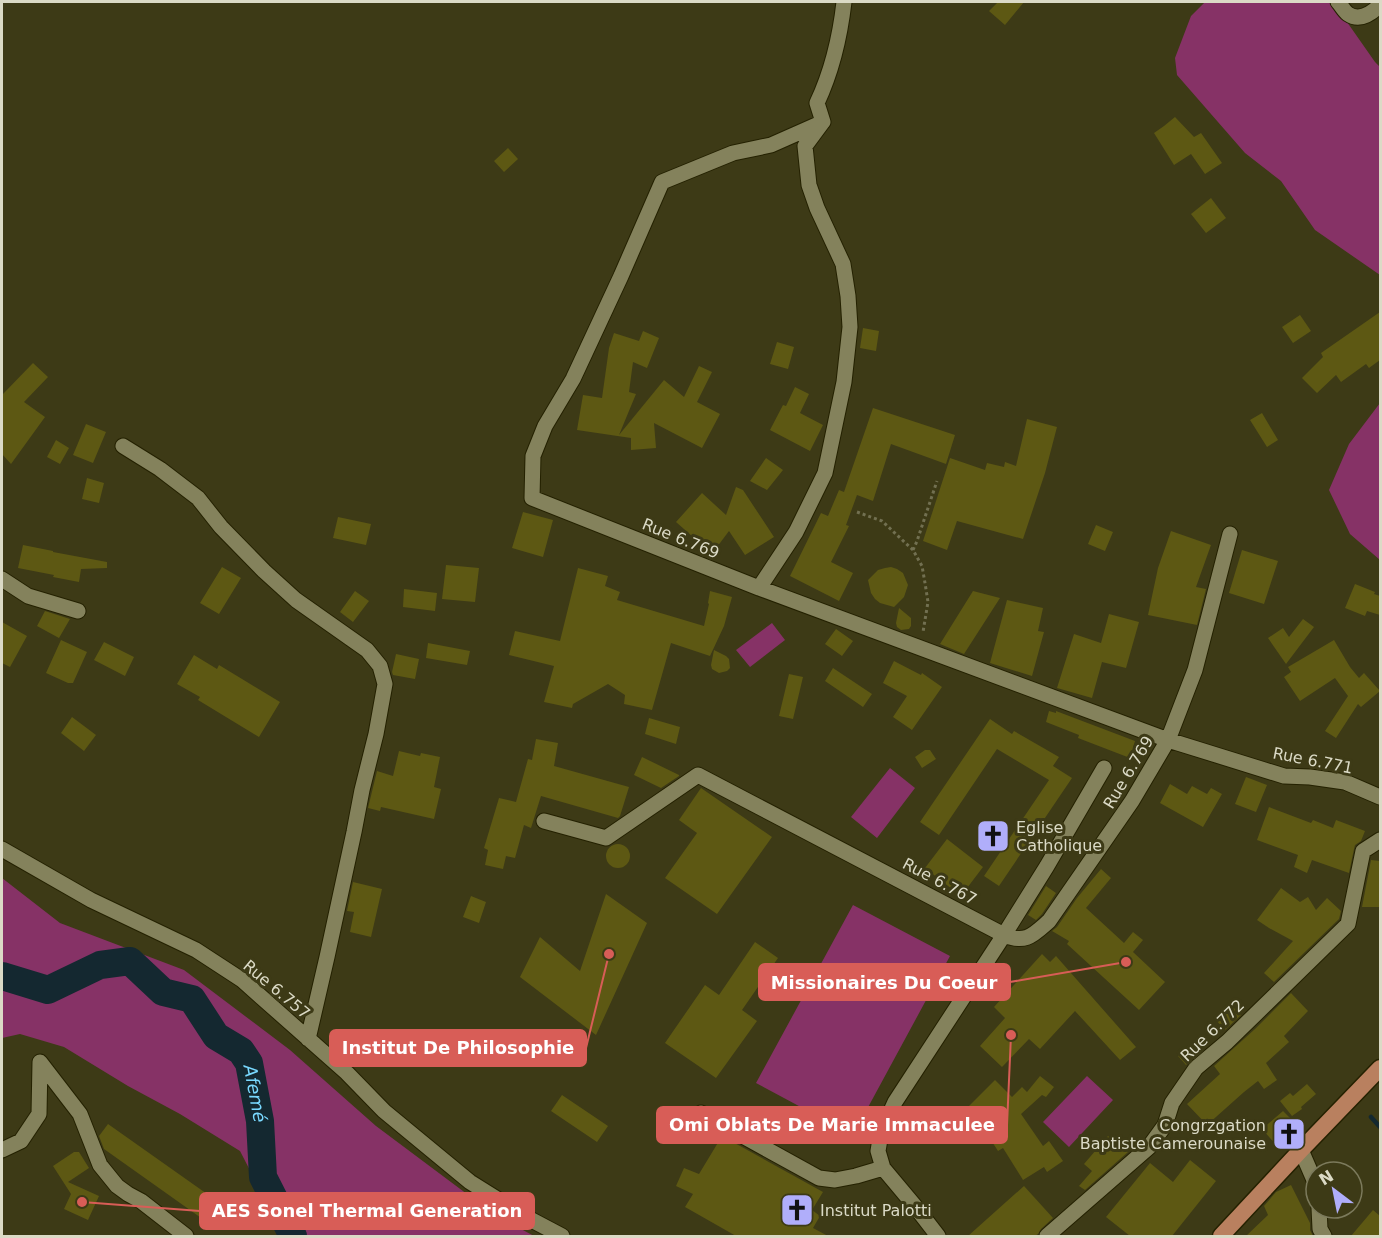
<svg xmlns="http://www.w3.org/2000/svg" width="1382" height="1238" font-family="'DejaVu Sans',sans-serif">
<rect width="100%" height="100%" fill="#3d3a16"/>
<path fill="#863266" d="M1205,2H1333L1375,62L1380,67V275L1315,230L1281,181L1245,153L1177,75L1175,58L1191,16Z
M1380,403V560L1350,534L1329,490L1349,444Z
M772,623L785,640L750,667L736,650Z
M890,768L915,788L877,838L851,817Z
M2,878L60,923L184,970L290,1050L376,1126L495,1215L534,1236H284L240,1151L180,1114L128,1086L64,1047L20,1034L2,1038Z
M853,905L950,956L853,1135L756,1083Z
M1087,1076L1113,1100L1069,1147L1043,1122Z"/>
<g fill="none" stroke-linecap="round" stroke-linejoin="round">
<path stroke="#142830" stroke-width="4.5" d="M1371,1117L1380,1127"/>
<path stroke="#142830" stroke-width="28" id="s1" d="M2,976L48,990L100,965L130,961L163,992L192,999L216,1036L241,1051L249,1063L260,1121L263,1177L293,1236"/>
</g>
<path fill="#5d5813" d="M998,2H1024L1005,25L989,11Z
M1175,117L1194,137L1201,133L1222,163L1205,174L1191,154L1174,165L1154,133L1164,126Z
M508,148L518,159L504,172L494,161Z
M1211,198L1226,218L1206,233L1191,214Z
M1380,312V360L1369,368L1366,364L1341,382L1336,375L1317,393L1302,378L1323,357L1321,353Z
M1300,315L1311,331L1293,343L1282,327Z
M863,328L879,331L876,351L860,348Z
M643,331L659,338L647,368L633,362L629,392L636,394L619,435L664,380L684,397L699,366L712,372L697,402L720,414L702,448L654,423L656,448L631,450V438L577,430L583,395L602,398L609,348L614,333L639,341Z
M777,342L794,347L788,369L770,364Z
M33,363L48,377L24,402L45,417L11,464L2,454V395Z
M795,387L809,394L800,413L823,425L810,451L770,430L783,405L786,406Z
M873,408L955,435L946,464L891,444L873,501L857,495L846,525L849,526L831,562L853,573L839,601L790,576L821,513L828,516L839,490L844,492Z
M1262,413L1278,440L1267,447L1250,420Z
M1027,419L1057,427L1045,473L1023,539L957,521L947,550L923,541L950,458L985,470L987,463L1004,467L1005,462L1016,466Z
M86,424L106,432L93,463L73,455Z
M56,440L69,448L60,464L47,457Z
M766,458L783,470L767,490L750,481Z
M87,478L104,483L99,503L82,499Z
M736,487L743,490L774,537L745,555L729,531L717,547L705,539L701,544L676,522L702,493L726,515Z
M523,512L553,520L543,557L512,548Z
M338,517L371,524L366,545L333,538Z
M1096,525L1113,532L1105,551L1088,544Z
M1171,531L1211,545L1196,587L1206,589L1197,625L1148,615L1158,568Z
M23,545L53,551V552L107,562V568L81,569L79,582L53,577L54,575L18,568Z
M1242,550L1278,561L1264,604L1229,593Z
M446,565L479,568L475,602L442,599Z
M222,567L241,578L219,614L200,603Z
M891,567L897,569L903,573L908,585L904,597L894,607L880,603L875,599L871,593L868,580L878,570L885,568Z
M578,568L608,576L605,586L620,592L617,600L704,626L709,604L708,603L710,591L732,597L724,626L710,656L671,643L652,710L624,704L625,695L608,684L573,704L572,708L544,702L554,666L509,655L515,631L560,641Z
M1355,584L1375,592L1374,594L1380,596V615L1367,611L1365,616L1345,608Z
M404,589L437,593L435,611L403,607Z
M355,591L369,601L353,622L340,612Z
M973,591L1000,598L964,654L940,644Z
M1007,600L1043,608L1038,631L1044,632L1032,676L990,663Z
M899,608L911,618V626L909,629L901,630L897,627L896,623Z
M45,611L70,619L59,638L37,626Z
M1109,614L1139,622L1126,668L1102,662L1092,698L1057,688L1074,634L1101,643Z
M1303,619L1314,627L1286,664L1268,638L1283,628L1289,637Z
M2,622L27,636L10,667L2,663Z
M836,629L853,641L842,656L825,644Z
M61,640L87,652L73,683H68L46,673Z
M1334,640L1350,667L1359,678L1364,673L1380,691L1361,707L1358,704L1336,738L1325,731L1348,696L1335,678L1300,701L1284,677L1291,672L1288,667Z
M104,642L134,657L125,676L94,660Z
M428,643L470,651L467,665L426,658Z
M714,650L726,656L729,659L730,668L727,671L719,673L712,669L711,665Z
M396,654L419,659L415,679L393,675L392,672Z
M194,655L217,669L219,665L280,702L259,737L198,700L200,697L177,684Z
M894,661L921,675L922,673L942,687L912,730L893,717L907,696L883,683Z
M833,668L872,694L863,707L825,681Z
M789,674L803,677L793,719L779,716Z
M1049,711L1056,713V711L1135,741L1130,758L1078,738L1079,735L1046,722Z
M72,717L96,735L84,751L61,733Z
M649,718L680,727L676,744L645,734Z
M990,719L1012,734L1014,731L1059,757L1053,766L1072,778L999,886L984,876L1049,780L997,749L939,835L920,822Z
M536,739L558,743L554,766L629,787L620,816L618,818L541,796L531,828L524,825L515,858L506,856L503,869L485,865L488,850L484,848L499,798L516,802L528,759L532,760Z
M925,750H930L936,759L922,768L915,757Z
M399,751L420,756L421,753L440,757L434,787L441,789L434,819L381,807L380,811L368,808L377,771L393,776Z
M642,757L679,775V776L661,788L634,775Z
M1246,777L1267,785L1256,812L1235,804Z
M1170,784L1187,794L1192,786L1207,794L1211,788L1222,794L1203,827L1160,803Z
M701,788L772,837L717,914L665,878L697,833L679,820Z
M1269,807L1311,823L1313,820L1333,828L1336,820L1365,831L1361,841L1355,845L1354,849L1349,873L1312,860L1307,873L1294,867L1298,855L1257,840Z
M947,839L983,867L961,896L925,868Z
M606 856a12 12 0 1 1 24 0a12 12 0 1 1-24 0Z
M1371,860L1380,861V907H1362Z
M1101,869L1111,878L1086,908L1124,943L1133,932L1143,940L1133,952L1165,982L1139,1010L1067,944L1069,941L1052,931L1057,927L1077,898Z
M353,882L382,889L371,937L350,932L354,912L347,911Z
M1046,886L1056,893L1042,914L1036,920L1028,915Z
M1281,888L1300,902L1308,897L1316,910L1327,898L1341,911L1339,919L1274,982L1264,973L1293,941L1269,928L1257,920Z
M606,894L647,923L596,1035L520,977L540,937L580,971Z
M471,896L486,902L479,923L463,917Z
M755,942L778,958L742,1010L757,1021L716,1078L665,1043L705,985L719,995Z
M1042,954L1050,962L1056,956L1136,1047L1120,1060L1075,1011L1040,1049L1029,1039L1002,1067L980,1046L1005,1018L994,1007Z
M1291,993L1308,1011L1284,1036L1289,1042L1266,1063L1277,1080L1264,1089L1258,1081L1244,1092L1207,1125L1187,1104L1220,1074L1214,1066L1255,1029Z
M1229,1003L1241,1015L1225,1030L1214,1018Z
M1190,1045L1198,1053L1186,1065L1178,1056Z
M1040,1076L1054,1087L1046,1097L1042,1095L1021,1114L1043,1146L1049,1141L1063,1161L1047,1172L1044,1167L1023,1180L1003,1148L998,1151L969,1106L995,1080L1012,1097L1022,1087L1027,1092Z
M1307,1084L1316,1094L1301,1107L1302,1109L1292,1116L1280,1101L1290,1093L1293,1096Z
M562,1095L608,1126L597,1142L551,1111Z
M1283,1111L1300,1128L1278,1147L1262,1129Z
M108,1124L217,1201L204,1220L104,1149L99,1136Z
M722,1136L823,1192L812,1210L820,1216L813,1228L828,1236H736L685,1207L693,1194L676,1186L684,1168L699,1174Z
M1108,1136L1128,1152L1085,1190L1079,1186L1092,1171L1084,1164Z
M74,1152H79L89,1168L68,1182L99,1196L88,1220L64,1209L71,1194L53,1166Z
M1190,1160L1216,1181L1172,1236H1130L1106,1217L1150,1163L1173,1182Z
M1291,1185L1310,1223V1230L1313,1236H1246L1268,1215L1264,1206L1276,1192Z
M1024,1186L1053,1218L1041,1229L1038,1234L1035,1236H968Z
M1373,1210L1380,1216V1236H1351Z"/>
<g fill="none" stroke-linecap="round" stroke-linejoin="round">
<g stroke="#242100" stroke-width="17">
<path id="minor" d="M844,2C840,37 832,71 817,103L823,122L771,145L733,153L662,182L621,276L573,379L545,426L533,456L532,498L759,588L1168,740L1132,801L1049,921C1033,935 1026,944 1004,935L1047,866L1104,768
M1338,2C1341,5 1344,11 1348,14C1360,22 1372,13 1380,5
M123,446L160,469L198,498L221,527L264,571L296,600L367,650L380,666L385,684L376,734L362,790L354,832L327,957L308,1039
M1230,534L1195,670L1168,740L1284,776L1310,777L1345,782L1380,797
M2,579L28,596L78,611
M759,588L796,532L825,473L844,382L850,327L848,296L843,264L817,208L809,185L805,146L822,123
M544,821L606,838L698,775L1004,935L895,1102L881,1133L878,1151L883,1168L914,1205L938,1236
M2,849L91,900L196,950L242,980L347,1073L384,1111L470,1182L526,1217L562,1236
M701,1113L819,1178L835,1180L856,1176L883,1168
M2,1150L21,1141L39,1114L40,1062L80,1114L100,1165L117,1186L128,1194L141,1201L186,1236
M1301,1150L1314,1180L1316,1191
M1319,1208L1320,1229L1324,1236
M1047,1236L1149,1147L1165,1125L1172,1103L1196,1068L1227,1042L1348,924L1363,851L1380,840"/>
</g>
<g stroke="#242100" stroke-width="19">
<path id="trunk" d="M1221,1236L1301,1150L1380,1068"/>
</g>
<path stroke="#727051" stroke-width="3" stroke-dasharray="3 3" stroke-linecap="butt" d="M857,512L882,521L913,550L922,566L925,583L928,602L923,632
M913,550L917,541L937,481"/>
<use href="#minor" stroke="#84825c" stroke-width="15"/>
<use href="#trunk" stroke="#b9805f" stroke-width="16"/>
</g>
<defs>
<g id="church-square" transform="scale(1.725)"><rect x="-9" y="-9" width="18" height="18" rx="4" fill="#b0aefa" stroke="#3d3a16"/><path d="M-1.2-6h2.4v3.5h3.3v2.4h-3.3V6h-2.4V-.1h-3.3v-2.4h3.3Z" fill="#111"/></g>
</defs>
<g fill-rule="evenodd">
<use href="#church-square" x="993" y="836"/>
<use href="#church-square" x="1289" y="1134"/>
<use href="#church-square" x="797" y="1210"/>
</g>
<g text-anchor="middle" stroke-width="6" stroke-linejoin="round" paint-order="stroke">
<g font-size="16" fill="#dbdac6" stroke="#3d3a16">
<text transform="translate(681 538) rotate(22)" y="6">Rue 6.769</text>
<text transform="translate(1313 760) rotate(11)" y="6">Rue 6.771</text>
<text transform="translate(1128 772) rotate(-59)" y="6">Rue 6.769</text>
<text transform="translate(940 881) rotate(28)" y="6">Rue 6.767</text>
<text transform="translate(277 989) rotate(40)" y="6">Rue 6.757</text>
<text transform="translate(1212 1030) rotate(-44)" y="6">Rue 6.772</text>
</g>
<g font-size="16" fill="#dbdac6" stroke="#3d3a16" text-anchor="start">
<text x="1016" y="833">Eglise<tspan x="1016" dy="18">Catholique</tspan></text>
<text x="1266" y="1131" text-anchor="end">Congrzgation<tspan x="1266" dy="18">Baptiste Camerounaise</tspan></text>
<text x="820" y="1216">Institut Palotti</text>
</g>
<g font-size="18" font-style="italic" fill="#79d9ff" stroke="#3d3a16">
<text dy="6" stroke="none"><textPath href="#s1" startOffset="330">Afemé</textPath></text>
</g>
</g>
<path fill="none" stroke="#d85d57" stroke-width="2" d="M1126 962L1010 982M609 954L586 1048M1011 1035L1007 1125M82 1202L200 1211"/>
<g fill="#d85d57" stroke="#3d3a16" stroke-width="2">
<circle cx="1126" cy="962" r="6"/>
<circle cx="609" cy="954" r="6"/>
<circle cx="1011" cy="1035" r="6"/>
<circle cx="82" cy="1202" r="6"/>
</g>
<g fill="#d85d57" stroke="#d85d57" stroke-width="2">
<rect x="759" y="964" width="251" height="36" rx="6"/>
<rect x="330" y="1030" width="256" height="36" rx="6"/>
<rect x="657" y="1107" width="350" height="36" rx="6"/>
<rect x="200" y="1193" width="334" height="36" rx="6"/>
</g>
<g font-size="18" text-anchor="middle" font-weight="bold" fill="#fff">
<text x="884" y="989">Missionaires Du Coeur</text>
<text x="458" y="1054">Institut De Philosophie</text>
<text x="832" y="1131">Omi Oblats De Marie Immaculee</text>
<text x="367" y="1217">AES Sonel Thermal Generation</text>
</g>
<rect width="1382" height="1238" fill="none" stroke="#dbdac6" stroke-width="6"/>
<g transform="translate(1334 1190) rotate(328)"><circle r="28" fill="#3d3a16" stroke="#7c7a5c" stroke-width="1.5"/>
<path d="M0-4.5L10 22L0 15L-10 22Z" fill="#b0aefa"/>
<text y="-9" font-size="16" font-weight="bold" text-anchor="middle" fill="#dbdac6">N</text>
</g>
</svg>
